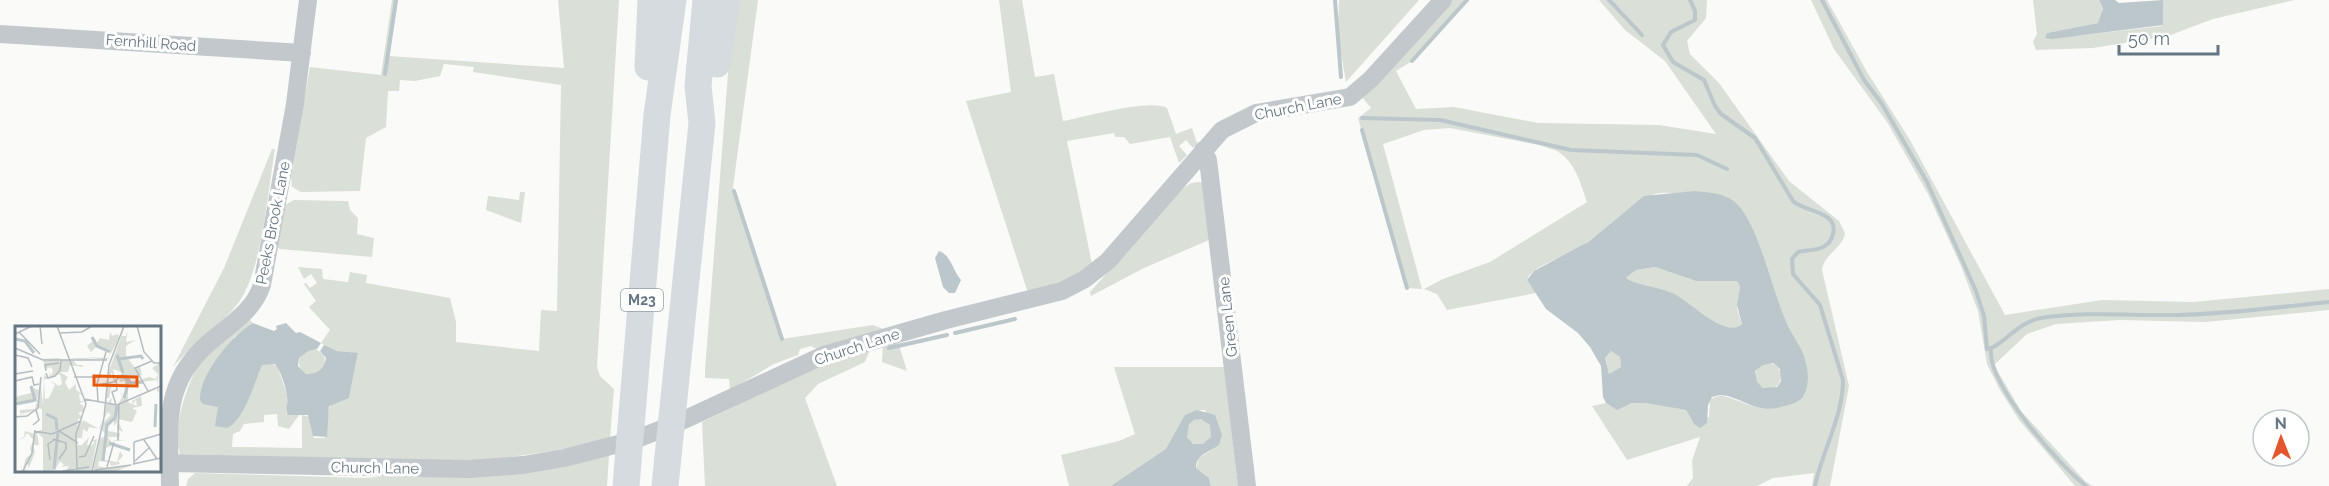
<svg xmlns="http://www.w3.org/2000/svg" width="2329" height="486" font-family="Raleway,sans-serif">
<rect width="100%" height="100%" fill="#fafaf8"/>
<path fill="#dadfd7" d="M392,0H398L389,56L564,68L558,0H619L597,367L600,376L614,389L610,439L553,451L474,462L180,454C171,428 189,375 206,354C216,340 236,330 250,320L253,323L233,338L262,365L270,363L277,366L288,397L286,413L299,415L289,429L278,426L277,414L264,415V422L244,424L240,431L233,434L232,447L302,448V415L310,417L314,438H325L330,404L349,398L358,354L332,350L321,343L330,330L309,307L316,301L304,284L306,283L310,288L317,283L311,274L304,279L298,267L322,269L323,279L348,282L350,272L367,275L366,283L450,298L456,322V342L539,351L541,310L557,311L561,85L473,72L474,67L444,64L440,76L415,81L400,80L399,91H388L386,127L366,138L360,191L301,192L292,187L291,177L310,67L381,75Z
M736,0H758L733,187L782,339L873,325L888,331L819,350L811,346L800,349L798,355L774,364L730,390L729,379L705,378V370L731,35Z
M999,0H1022L1035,77L1054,74L1063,121C1084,117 1151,98 1167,108L1176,134L1192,128L1197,143L1193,148L1186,140L1179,146L1187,155L1179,163L1170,137L1130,144L1124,137H1115L1114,133L1067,141L1092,264L1073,279L1028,293L966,101L1011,92Z
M1339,0H1419L1346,82L1338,35Z
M1449,0H1467L1412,61L1396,71L1416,109L1454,107L1538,123L1659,125L1716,134L1665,61L1625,30L1599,0H1707L1706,18L1687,41L1690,54L1719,83L1789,181L1839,221L1845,233C1843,248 1824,254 1822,270L1849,386L1830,486H1812L1814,473L1773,478L1757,486H1687L1693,478L1692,461L1700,437L1627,460L1592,406L1606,403C1619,412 1620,406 1633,403C1649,400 1670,408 1686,410L1692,421L1709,417L1710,400C1729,382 1759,431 1804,395L1808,373L1806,361L1783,315L1745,217C1731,191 1704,190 1677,193C1670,193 1661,192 1655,194C1625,206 1603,233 1576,250C1564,257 1530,267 1527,280L1536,293L1447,310L1437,294L1424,289L1443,279L1490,262L1587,202C1580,182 1576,163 1557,151L1539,145L1450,128L1424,130L1383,144L1422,289L1407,288L1358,118L1371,108L1362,97Z
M1811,0H1827L1867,72L1910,140L2005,315L2102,300L2194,302L2329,289V310L2205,322L2120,320L2056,324L2027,334L1994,365L2021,411L2086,482L2093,486H2075L2019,420L2000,390L1987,364L1978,311L1961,266L1928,194L1887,122L1834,49Z
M2033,0H2099C2101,8 2108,12 2098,23L2047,33L2075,36L2162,26L2163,0H2294L2213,19L2168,36L2093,48L2036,50L2033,42L2037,34Z
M272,149H275C268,190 262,270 239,302C221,326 193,343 173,367L224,268Z
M1200,182L1204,183L1209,240L1144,268L1091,296L1090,292L1181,190L1191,183Z
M520,192H525L521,223L486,210L488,196L519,200Z
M294,200L348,201L350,210L358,218L357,234L374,238L372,257L280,249L277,247L285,205Z
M1655,267L1696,281H1737L1740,287L1737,309L1742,324C1725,340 1688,299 1670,292C1656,286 1640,286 1626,278L1636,270Z
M898,342L907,371L882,362L883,346Z
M299 362a13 13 0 1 1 26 0a13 13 0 1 1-26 0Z
M870,350L865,362L818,384L805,398L837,486H705L702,422L811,369Z
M1611,351L1620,357L1621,367L1609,374L1605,358Z
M1755 376a13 13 0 1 1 26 0a13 13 0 1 1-26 0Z
M1114,367H1224L1238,486H1211L1209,478L1196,468L1199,458L1219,445L1205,410C1179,409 1181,434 1166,450C1162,453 1115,485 1111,486C1100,486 1081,486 1069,486L1061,455L1119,441L1135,434Z
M1186 432a13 13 0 1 1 26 0a13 13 0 1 1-26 0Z
M609,455L607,486H186L188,479L195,473L365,478Z"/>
<path fill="#bbc7cb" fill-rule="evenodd" d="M2099,0H2115L2119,3L2163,0V25L2052,39L2045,38L2047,33L2098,23L2103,9Z
M1694,191C1708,192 1726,193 1737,204C1759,226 1772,291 1786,321C1792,336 1805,351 1807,367C1809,375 1808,391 1802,398C1797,403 1789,405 1781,407C1751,416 1734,388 1712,397L1708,405L1707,423L1700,428L1694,424L1686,410L1646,403H1632L1617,410L1606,403L1603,397L1601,366L1590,347L1578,333L1546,309L1527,280L1534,271L1588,242L1644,196ZM1655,267L1696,281H1737L1740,287L1737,305L1742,324C1724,340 1688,298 1670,292C1656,286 1639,286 1626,278L1636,270ZM1611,351L1620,357L1621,367L1609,374L1605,358ZM1773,363L1780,369L1781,381L1777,387L1763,388L1757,382L1755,371L1763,365Z
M939,251C951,255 953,271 961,280L955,293H949L943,287L935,258Z
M253,323L274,331L277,329L276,326L286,323L296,333L300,332L321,343L317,349L308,351L299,358L298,366L306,374C316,375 325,369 326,358L320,351L324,345L337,351L358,353L349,398L329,406L327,437L313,436L308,415H288C284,408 289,404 287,396C286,387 281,372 275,364L262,365C255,381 244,421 227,428L215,426L218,407L203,404L200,400C199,375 232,335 253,323Z
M1197,410L1215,415L1222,435L1219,445C1210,452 1196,454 1196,468L1209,478L1211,486H1111L1166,449L1185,415ZM1194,420L1201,419L1210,425L1211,437L1203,444H1193L1187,437L1189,424Z"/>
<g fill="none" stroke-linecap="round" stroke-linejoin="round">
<path stroke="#bbc7cb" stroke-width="4" d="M1335,0L1341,77
M1609,0L1642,35
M1690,0L1695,11V20L1671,32L1663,45L1673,62L1704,80L1715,106L1721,114L1755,138L1793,201C1804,212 1839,211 1833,234C1829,252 1811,249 1798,252L1792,259L1793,274L1820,305L1843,380C1843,417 1822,451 1815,486
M1822,0L1864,80L1882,104L1927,182L1976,291L1984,316L1987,349C2001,348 2017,322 2041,318C2087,311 2133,316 2178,315C2229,314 2279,307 2329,302
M1412,61L1467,0
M385,74L396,0
M1362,118L1440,120L1571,150L1697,155L1727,169
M1362,130L1407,288
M734,191L782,339
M955,333L1015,319
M889,348L947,335
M1991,349C1987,384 2059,465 2086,486"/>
<path stroke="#c3c8cc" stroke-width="18" d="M0,34L302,53
M1203,150L1208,160L1247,486
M170,463L469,469L523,465L564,458L634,440L675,424L824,355L946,320L1062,291L1085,279L1108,261L1222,130L1256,113L1350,97L1371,79L1443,0
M170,486C169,422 161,379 217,336C235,321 254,309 262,285L295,104L308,0"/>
<path stroke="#d6dbdf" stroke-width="27" d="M717,64L727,0
M648,67L651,0
M626,486L657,115L673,0
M665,486L702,123L698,86L706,0"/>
</g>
<g text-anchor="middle" stroke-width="6" stroke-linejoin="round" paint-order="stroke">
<rect fill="#fff" stroke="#939fa8" stroke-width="1.5" x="621" y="289" width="42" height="22" rx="4.5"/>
<g font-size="14" font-weight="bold" fill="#657683">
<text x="642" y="305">M23</text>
</g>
<g font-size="15" fill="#657683" stroke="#fff">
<text transform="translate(151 43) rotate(4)" y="5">Fernhill Road</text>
<text transform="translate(1298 107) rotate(-11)" y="5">Church Lane</text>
<text transform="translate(273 223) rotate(-79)" y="5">Peeks Brook Lane</text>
<text transform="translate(1228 317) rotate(-96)" y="5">Green Lane</text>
<text transform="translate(857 347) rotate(-18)" y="5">Church Lane</text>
<text transform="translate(375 468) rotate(1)" y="5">Church Lane</text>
</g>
</g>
<g transform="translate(15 326)">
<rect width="146" height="146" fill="#fafaf8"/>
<path d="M110,0L107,10H111V5L112,9L111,16L120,14L111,20V30L120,42L125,40L127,49L113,52L116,57L134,51L141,53L143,48L137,42L145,37L142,60L145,66L142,65V54L116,57L118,62L111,50L113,55V76L122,80L121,74L118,78L117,75L126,70L127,80L117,82L122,85L117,96L102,93L108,106L102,103V96L99,100V93L93,100L92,105L105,107L104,114H112L102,115L97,114H102V111H93L98,119L91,122L89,134L102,136L105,125L108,130L103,135L105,138L96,140L95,136L84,135L83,140L93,142L120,138L101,145H78L86,107V112L92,110L87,104L88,97L96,89L93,86L90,91L91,74L95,79L93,76L97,72L96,78L102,79L107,72L105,63L108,72L112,70V60L110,61L108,60L111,55L105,56L103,47L106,50L108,47L98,43L101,55L98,56L97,46L93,54L95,61L102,60L96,62L94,72H91L93,51L95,42ZM95,6L97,10L103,8L104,12L93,33L91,34L72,31L93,32L96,26L82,20L76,26L72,20L79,14L81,18L85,12L94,14ZM44,32L48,34L61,32H70L88,34L57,33L62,39H67L68,40V41L55,39L53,46H56H45L53,51L50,56L54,64L61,58V64L69,69L64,68L65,75H69L64,78L68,79L69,85L63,87L68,92L63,93L62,100L67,94L68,98V94L84,103L87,94L85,103L74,101L72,106L68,103L67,112H61L62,119H67L74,111L72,119L76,120L80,116L76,115L82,113L76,145H51L54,140L46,141L49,139L45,135L40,144H49L28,145V112L22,106L24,119H18L20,126L14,142L10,145H7L5,139L8,145L14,142L12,137L9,143L8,142L11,132L17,128L15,122L19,114L12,107L9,112L3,114L9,111L10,105L20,108L22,105L27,104V83L23,82L25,74L23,81L18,85L0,90L8,87H5V84L20,83L24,68L21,75L20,71L19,76L3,79L0,71L16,67L15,61L24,64L25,51L28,80L29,49L35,52L34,45L36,50L38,45L36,41L30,43L28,33ZM45,48L47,58L44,60L36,55L40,59L34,72L30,73L29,54Z" fill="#dadfd7" fill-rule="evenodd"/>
<path fill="none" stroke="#bbc7cb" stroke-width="3" d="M77,11L82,20L95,26M0,13L10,15L19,27M102,29L108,47M104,33L126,30L128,33M109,49L113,58L109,72M110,50L116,57L128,56M0,78L20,74L16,60M31,88L41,93L42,104M140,101L141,78M94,117L115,124M88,135L92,99L100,92L102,80M39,143L43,106"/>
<path fill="none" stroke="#b5bdc2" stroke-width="1.5" d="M25,0L27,18M42,0L71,78L61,108L62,145M122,0L129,26L139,37H146M4,6L25,28M45,7L67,6L77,0M0,8L17,0M0,22L28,34H92M0,29L13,32L17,41M31,45L30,39L44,37M31,47L33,52L40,50L45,44L46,35M0,48L18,45M59,51H85M0,55L17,51L19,59L24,58M82,59L99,56L108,48M133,65L120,42L137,35M69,73L102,79L146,60M83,76L82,58L91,26M101,79L97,66L102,64L101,53M0,91L12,90L23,82L26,51M18,99L24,94L21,84M19,105L37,108L66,95M44,105L63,117M38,113L51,117V123L44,133M103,114L104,79M129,114L142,133M119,116L146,108M64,131L70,130L79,110M35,134L33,118L39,114M120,135L135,121M119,137V116M118,138L146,132M92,141L99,116M80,144L116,139M8,145L17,127L20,104M48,145L74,141M77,145L89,92L94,39L109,0"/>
<path fill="#e8590c" fill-opacity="0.15" stroke="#e8590c" stroke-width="3" d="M79,50L122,51V60L79,59Z"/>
<rect width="146" height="146" fill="none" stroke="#657683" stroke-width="3"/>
</g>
<g transform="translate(2281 438) rotate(359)"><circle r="28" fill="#ffffff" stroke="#c1c8cd" stroke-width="1.5"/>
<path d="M0-4.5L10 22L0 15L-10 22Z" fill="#e4572e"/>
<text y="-9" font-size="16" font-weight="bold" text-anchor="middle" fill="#657683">N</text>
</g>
<path d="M2119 45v9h99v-9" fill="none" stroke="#657683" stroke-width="3"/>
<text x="2128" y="45" font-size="18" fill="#657683" stroke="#ffffff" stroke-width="4.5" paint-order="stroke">50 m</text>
</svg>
